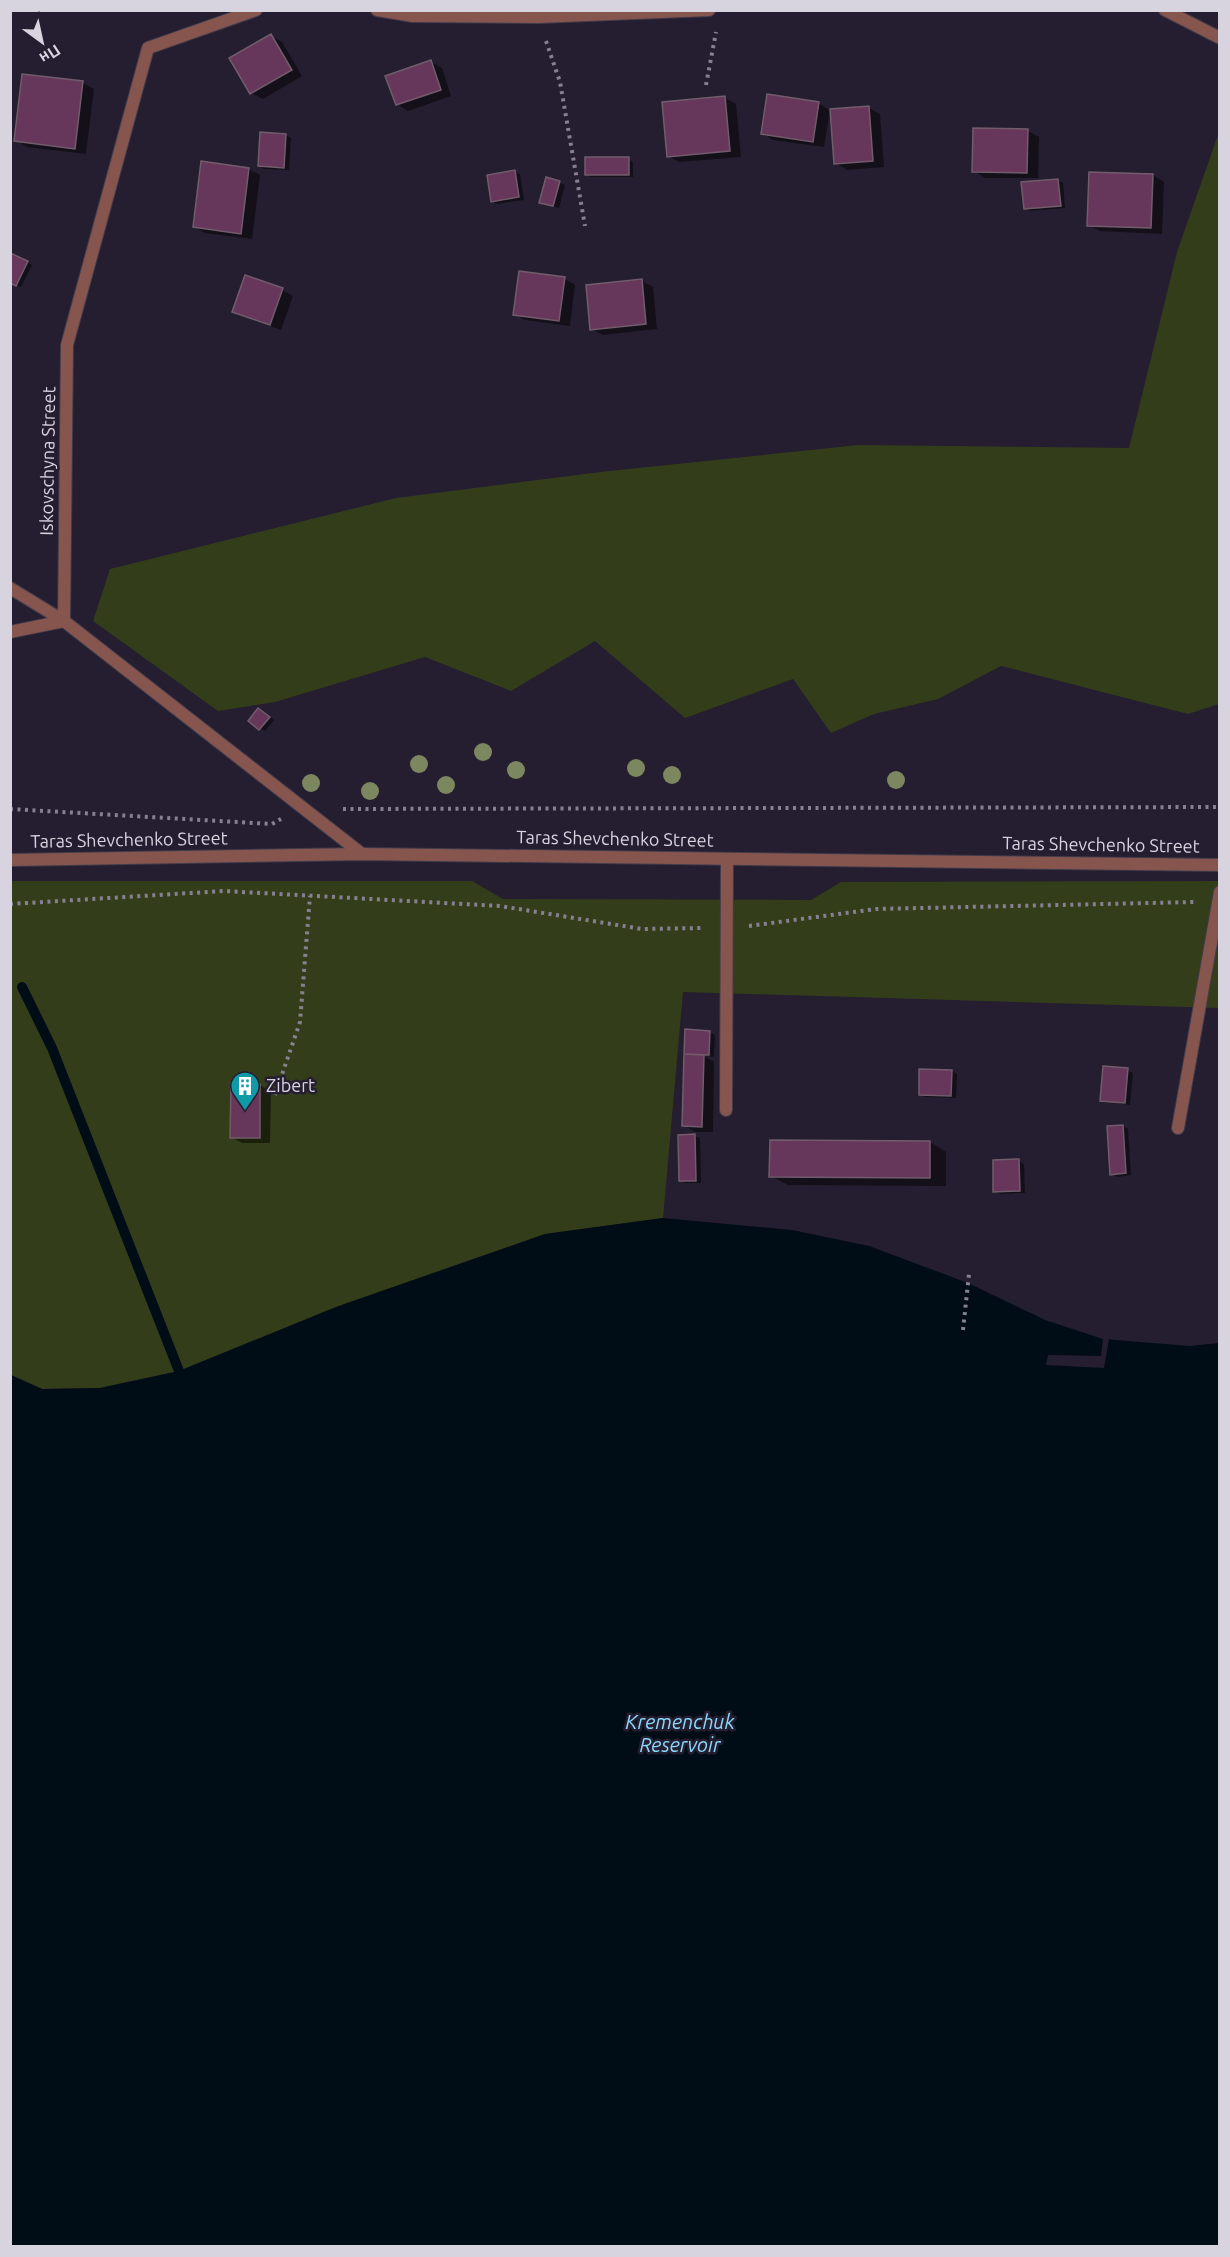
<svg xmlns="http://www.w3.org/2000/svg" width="1230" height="2257" font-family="Ubuntu,sans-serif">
<rect width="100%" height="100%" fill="#241e30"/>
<path fill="#343d1a" d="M1219,132V704L1188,714L1001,666L938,699L874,714L831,733L793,679L685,718L595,641L511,691L425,657L275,702L218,711L93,621L110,569L396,498L609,471L859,445L1129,448L1177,252Z
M11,881H472L503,899L811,900L841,882L1219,881V1008L683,992L663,1218L545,1234L336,1307L179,1371L100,1388L42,1389L11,1375Z"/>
<path fill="#000d16" d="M663,1218L792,1230L869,1246L968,1283L1045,1320L1103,1339L1190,1346L1219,1343V2246H11V1375L42,1389L100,1388L179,1371L336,1307L545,1234Z"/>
<path fill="#241e30" d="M1103,1339H1109L1104,1368L1046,1365L1048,1355L1101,1356Z"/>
<path fill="#0007" d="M271,36L282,42L302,76L263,99L251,93Z
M431,62L442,68L451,96L408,111L397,104Z
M23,75L83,83L94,89L86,154L27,147L16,140Z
M725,98L736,104L741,157L679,162L668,156Z
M818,103L830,110L824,147L773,140L762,133Z
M869,108L880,114L884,167L847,170L836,163Z
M1028,131L1039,137L1038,178H985L974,171Z
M286,135L291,138L289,170L264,169L259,166Z
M628,159L633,162V177H591L586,174Z
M203,163L249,169L260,175L252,239L205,233L194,227Z
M514,172L520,174L524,200L497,204L492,201Z
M1091,173L1153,175L1164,182L1162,234L1100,231L1089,225Z
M1058,180L1063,183L1065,208L1030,211L1025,208Z
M559,182L565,185L559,208L541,202Z
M27,262L32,265L21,287L10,282Z
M564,278L575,285L570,326L525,320L514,314Z
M642,281L653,287L657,329L603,335L592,329Z
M282,290L293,296L281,330L234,312Z
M263,712L274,720L265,731L260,728Z
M710,1032L715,1035L714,1057L704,1056L714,1062L713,1132H695L684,1125L690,1056L685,1053Z
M921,1070L952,1071L957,1074L956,1098L925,1097L920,1094Z
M1127,1070L1133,1073L1130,1105L1101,1100Z
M232,1085H260L271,1092L270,1143H242L231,1137Z
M1123,1126L1128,1129L1131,1175L1117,1177L1112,1174Z
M694,1136L700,1138L701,1183H685L680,1180Z
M930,1142L946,1152V1186L788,1185L771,1176Z
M994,1161H1019L1024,1164L1025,1193L1000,1194L995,1191Z"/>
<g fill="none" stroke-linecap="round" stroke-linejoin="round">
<path stroke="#000d16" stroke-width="10" d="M22,987L52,1048L179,1371L181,1385"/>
</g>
<path fill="#67375b" stroke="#715c6b" stroke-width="1.5" d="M271,34L292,70L250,94L229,58Z
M431,60L441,90L396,105L385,76Z
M22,74L83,81L75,149L14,141Z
M767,94L819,102L813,142L761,134Z
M725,96L730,151L667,157L662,102Z
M869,106L873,161L834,164L830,109Z
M973,128L1028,129L1027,173L972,172Z
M260,132L286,134L284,168L258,166Z
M585,157H629V175H585Z
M201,161L249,168L241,234L193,227Z
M515,170L519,197L491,202L487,175Z
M1089,172L1153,174L1151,228L1087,226Z
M546,177L560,181L553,206L539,203Z
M1058,179L1061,206L1024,209L1021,182Z
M10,253L28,261L16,286L10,283Z
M519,271L565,277L559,321L513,315Z
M245,275L283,288L270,325L232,312Z
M642,279L646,324L590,330L586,285Z
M258,708L270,717L259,730L248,721Z
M685,1029L710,1031L709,1055L684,1054Z
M684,1054L704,1055L702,1127L682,1126Z
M1103,1066L1128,1068L1125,1103L1100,1101Z
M919,1069L952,1070L951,1096L919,1095Z
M231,1083L260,1084V1138H230Z
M1123,1125L1126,1173L1110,1175L1107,1126Z
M695,1134L696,1181H679L678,1135Z
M770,1140L930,1141V1178L769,1177Z
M1019,1159L1020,1191L993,1192V1160Z"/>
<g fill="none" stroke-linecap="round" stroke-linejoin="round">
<g stroke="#413b4c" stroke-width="14">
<path id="service" d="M726,1110L727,859
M1178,1128L1220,892"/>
</g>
<g stroke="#413b4c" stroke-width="14">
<path id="minor" d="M377,10L413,16L539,17L709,10
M1165,10L1220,38
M10,588L64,621L362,854
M64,621L67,345L148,48L256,10
M10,632L64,621"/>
</g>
<g stroke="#413b4c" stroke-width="14">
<path id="tertiary" d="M10,860L362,854L1220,865"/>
</g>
<path stroke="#868190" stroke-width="4" stroke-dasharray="3 4.5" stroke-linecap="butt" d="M546,41L560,82L585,226
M706,85L716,32
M10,809L272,824L281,819
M343,809L1220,807
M10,904L224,891L500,906L642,929L703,928
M749,926L876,909L1194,902
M275,1095L300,1022L310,896
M963,1330L969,1274"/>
<use href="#service" stroke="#86564e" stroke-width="12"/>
<use href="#minor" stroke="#86564e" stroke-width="12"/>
<use href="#tertiary" stroke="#86564e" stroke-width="12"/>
</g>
<g fill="#7c875f">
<circle cx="483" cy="752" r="9"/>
<circle cx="419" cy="764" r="9"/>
<circle cx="636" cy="768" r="9"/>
<circle cx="516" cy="770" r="9"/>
<circle cx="672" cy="775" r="9"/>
<circle cx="896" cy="780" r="9"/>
<circle cx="311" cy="783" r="9"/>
<circle cx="446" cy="785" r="9"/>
<circle cx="370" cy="791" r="9"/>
</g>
<defs>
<g id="building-pin" transform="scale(1.5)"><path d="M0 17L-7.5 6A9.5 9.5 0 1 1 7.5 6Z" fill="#0f9aa8" stroke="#241e30"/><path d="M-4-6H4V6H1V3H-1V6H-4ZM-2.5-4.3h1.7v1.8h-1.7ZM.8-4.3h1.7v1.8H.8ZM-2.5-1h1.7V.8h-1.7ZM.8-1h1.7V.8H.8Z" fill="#fff"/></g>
</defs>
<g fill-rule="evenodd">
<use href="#building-pin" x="245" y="1086"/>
</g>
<g text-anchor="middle" stroke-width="5" stroke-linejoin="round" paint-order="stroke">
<g font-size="18" fill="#d7d3df" stroke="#241e30">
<text transform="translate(48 461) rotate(-89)" y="6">Iskovschyna Street</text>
<text transform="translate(615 839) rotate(1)" y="6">Taras Shevchenko Street</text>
<text transform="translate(129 840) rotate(-1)" y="6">Taras Shevchenko Street</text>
<text transform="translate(1101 845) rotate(1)" y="6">Taras Shevchenko Street</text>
</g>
<g font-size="18" fill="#d7d3df" stroke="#241e30" text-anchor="start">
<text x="266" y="1092">Zibert</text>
</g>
<g font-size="20" font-style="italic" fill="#89d9fd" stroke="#241e30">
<text x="680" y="1729">Kremenchuk<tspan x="680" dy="23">Reservoir</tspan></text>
</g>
</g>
<rect width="1230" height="2257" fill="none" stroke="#d7d3df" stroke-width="24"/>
<g transform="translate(42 42) rotate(147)" stroke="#241e30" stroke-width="4.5" paint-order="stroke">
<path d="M0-4.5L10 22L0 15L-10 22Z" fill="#d7d3df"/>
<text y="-9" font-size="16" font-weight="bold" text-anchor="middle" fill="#d7d3df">Пн</text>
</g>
</svg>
